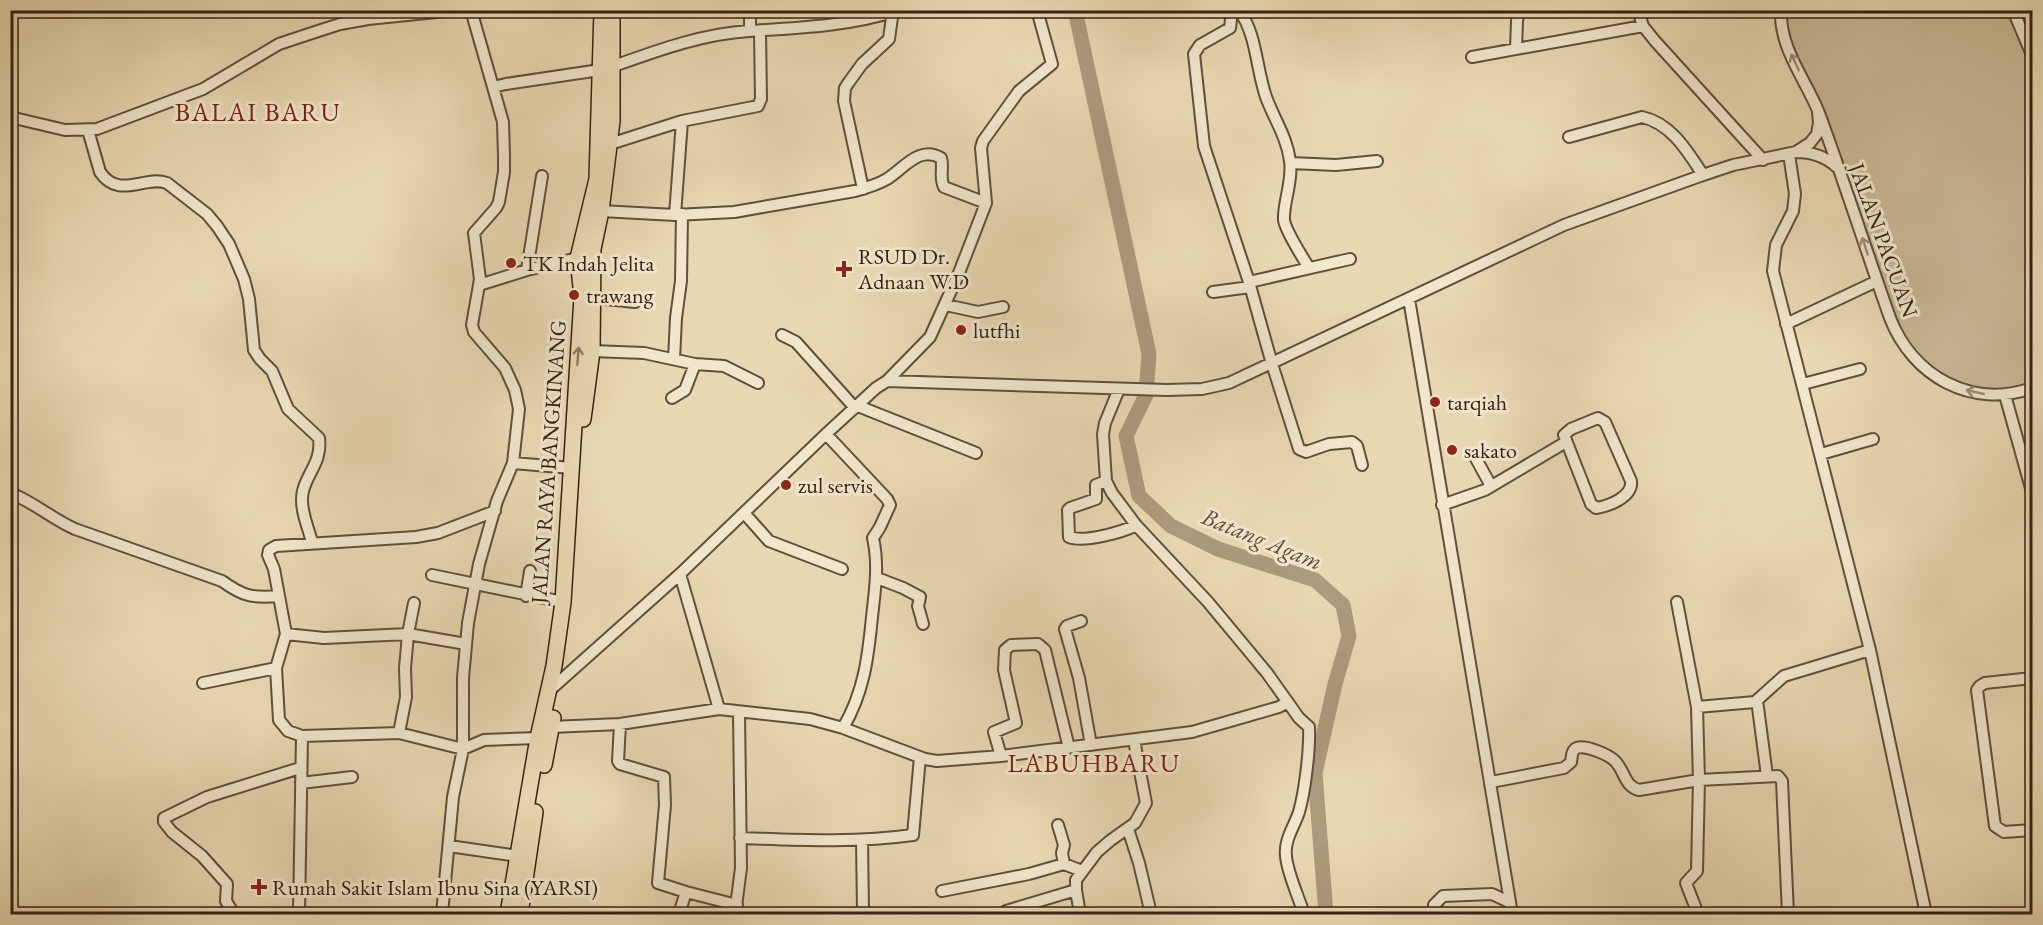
<svg xmlns="http://www.w3.org/2000/svg" width="2043" height="925" font-family="'EB Garamond',serif">
<rect width="100%" height="100%" fill="#e8d8b1"/>
<filter id="stains"><feTurbulence type="fractalNoise" baseFrequency=".00333" numOctaves="4"/><feColorMatrix values="0 0 0 0 .2 0 0 0 0 .09 0 0 0 0 .02 0 0 0 .5 -.17"/></filter>
<radialGradient id="worn" r=".72"><stop offset=".6" stop-color="#630" stop-opacity="0"/><stop offset="1" stop-color="#630" stop-opacity=".3"/></radialGradient>
<path fill="#c9b996" stroke="#7e6d56" stroke-width="1.5" d="M1785,11H2012L2032,60V382C1977,403 1925,376 1899,325C1874,254 1849,184 1822,113C1809,79 1788,48 1785,11Z"/>
<g fill="none" stroke-linecap="round" stroke-linejoin="round">
<path stroke="#ab9a7c" stroke-width="15" d="M1075,10L1149,354L1146,395L1126,436L1139,496L1171,526L1218,549L1315,580L1343,605L1349,636L1335,684L1315,773L1326,914"/>
<g stroke="#614f3c" stroke-width="14">
<path id="minor" d="M1232,10L1230,28L1200,45L1194,54L1204,146L1249,282L1272,364L1299,449L1306,452L1329,444L1352,442L1357,446L1362,465
M1239,10C1257,35 1256,68 1266,97C1274,119 1287,137 1290,161C1293,182 1283,202 1284,220C1285,230 1303,258 1309,268
M1638,10L1643,26L1655,41L1763,160
M1781,10C1779,48 1806,80 1819,113C1844,181 1866,250 1890,318C1913,377 1972,409 2032,388
M2013,10L2032,55
M750,31V10
M1516,49L1517,21L1519,10
M1472,57L1643,26
M611,67C656,51 701,34 749,31C800,28 850,26 899,10
M493,87L506,84L600,70
M10,117L65,130L97,129L203,89L279,44L309,34L340,24L368,19L456,10
M88,130L100,172C119,200 144,175 167,183L207,214L217,226L229,244L244,279L249,299L254,350L260,359L272,371L288,409L319,438C322,462 308,471 303,491C299,507 308,527 312,542
M1569,137L1642,117C1671,123 1688,152 1703,175
M610,144L682,121L758,106L761,99L760,31
M1796,152C1811,152 1826,157 1837,167
M1789,154L1795,194L1793,211L1776,245L1773,271L1870,650L1926,914
M1291,163L1336,165L1377,161
M863,189L844,101L845,88L849,82L862,64L889,39L893,10
M601,211L675,215L734,212L855,191C866,188 877,185 887,179C904,168 920,145 941,158C944,168 939,177 944,187L986,203
M675,215L682,121
M527,270L542,176
M1249,282L1350,259
M479,285L527,270L578,258
M1213,292L1250,287
M587,297L635,302
M1409,299L1512,914
M946,305L978,312L1003,307
M1786,324L1877,281
M782,335L796,342L855,408
M592,351L644,353L695,364L724,366L758,383
M674,359L676,318L681,281L682,214
M887,381L930,337L959,273L986,203L981,148L983,141L1019,91L1052,64L1037,10
M1803,384L1860,369
M1119,389L1105,423L1103,434L1106,481L1112,493L1136,525L1208,602L1267,673L1299,718L1309,727C1310,749 1305,791 1299,812C1294,827 1284,840 1286,856C1287,872 1299,898 1304,914
M2005,395L2032,492
M672,398L685,390L695,364
M858,406L976,453
M1598,418L1605,422L1631,481C1633,497 1609,506 1596,508L1591,504L1564,435L1571,429Z
M826,434L887,499L890,505L880,527L873,538C879,565 875,590 872,617C868,658 864,692 843,728
M1821,454L1873,439
M1474,455L1491,486
M513,463L572,468
M1106,481L1096,485V499L1070,508L1068,510L1069,537C1084,543 1123,532 1136,525
M10,493C34,502 52,519 75,529L222,581C244,597 253,598 279,596L286,634L276,668L279,720L288,731L302,736L399,733L463,749L484,740L538,738
M1442,505L1485,490L1566,442
M745,514L769,541L842,569
M680,574L719,709
M432,575L563,602
M877,578L903,588L920,597L918,606L923,624
M279,596L274,569L268,555L269,550L276,546L416,537L438,533L495,511
M526,596L530,571
M1677,602L1697,707
M1081,621L1067,626L1065,629L1079,678L1091,745
M286,634L324,638L408,634L466,644
M2032,678L1985,683L1980,686L1977,690L1995,826L2004,832L2032,830
M203,683L276,668
M550,690L680,574L826,434L876,388L887,381L1167,390L1202,389L1229,383L1564,225L1703,175L1733,165L1796,152L1810,143L1817,134L1819,123L1818,112
M1757,700L1767,776
M620,724L618,761L620,764L664,777L665,805L658,883L686,892
M551,727L620,724L719,709L810,719L843,728L925,759L937,761L1001,756L1192,732L1279,707L1286,703L1287,701
M399,733L406,697L405,668L408,634L414,603
M1001,756L994,732L1016,723L1004,670L1005,650L1011,645L1038,644L1045,650L1069,748
M1491,782L1564,768L1571,762C1572,758 1571,752 1575,749C1583,743 1609,755 1615,761C1625,771 1624,786 1639,790L1699,780L1778,776L1782,781L1788,914
M301,783L352,777
M1058,825L1064,845L1062,853L1064,864L1082,871
M1128,829L1139,863L1151,914
M740,838C798,840 855,843 913,835L920,757
M862,840L863,912
M449,846L518,856
M942,891L1029,874L1064,864
M1006,911L1076,890
M234,914L226,901L227,884L202,856L172,832L164,822V818L207,797L300,768
M299,914L302,736
M442,914L453,797L463,749V678L468,623L479,564L497,501L513,463L519,409L515,390L505,368L474,332L472,325L480,279L474,233L496,208L499,202L504,172V156L503,122L471,10
M679,914L686,892L737,905
M735,914L741,868L739,712
M1080,914L1076,890V880L1097,852L1111,840L1135,823L1146,803L1134,740
M1433,914L1434,905L1443,896L1492,894L1509,902
M1698,914L1686,883L1697,871L1699,780L1697,707L1755,702L1784,676L1870,650"/>
</g>
<g stroke="#342115" stroke-width="18">
<path id="highway" d="M583,419L592,351L593,249L601,211L612,121V10
M544,765L553,718
M508,914L538,738L554,666L563,602L582,297L578,258L597,179L602,10
M520,914L535,812"/>
</g>
<use href="#minor" stroke="#f0e6cc" stroke-width="10"/>
<use href="#highway" stroke="#e8d8b1" stroke-width="15"/>
</g>
<defs><path id="oneway-shaft" d="M-6 0H5M1.5-3L5.5 0L1.5 3" fill="none" stroke-width="1.6" stroke-linecap="round" stroke-linejoin="round" transform="scale(1.5)"/></defs>
<g stroke="#9b8d7a">
<use href="#oneway-shaft" transform="translate(1795 62) rotate(-115)"/>
<use href="#oneway-shaft" transform="translate(1865 246) rotate(-108)"/>
<use href="#oneway-shaft" transform="translate(1975 392) rotate(-167)"/>
</g>
<use stroke="#8e7c63" href="#oneway-shaft" transform="translate(578 356) rotate(-86)"/>
<g fill="#8f2418" stroke="#f0e6cc" stroke-width="2">
<circle cx="511" cy="263" r="6"/>
<path d="M841 260h6v6h6v6h-6v6h-6v-6h-6v-6h6z"/>
<circle cx="574" cy="295" r="6"/>
<circle cx="961" cy="330" r="6"/>
<circle cx="1435" cy="402" r="6"/>
<circle cx="1452" cy="450" r="6"/>
<circle cx="786" cy="485" r="6"/>
<path d="M256 878h6v6h6v6h-6v6h-6v-6h-6v-6h6z"/>
</g>
<g text-anchor="middle" stroke-width="6" stroke-linejoin="round" paint-order="stroke">
<g font-size="22" fill="#342115" stroke="#f0e6cc">
<text transform="translate(1884 240) rotate(70)" y="8">JALAN PACUAN</text>
<text transform="translate(548 462) rotate(-86)" y="8">JALAN RAYA BANGKINANG</text>
</g>
<g font-size="22" fill="#342115" stroke="#f0e6cc" text-anchor="start">
<text x="858" y="264">RSUD Dr.<tspan x="858" dy="25">Adnaan W.D</tspan></text>
<text x="523" y="271">TK Indah Jelita</text>
<text x="586" y="303">trawang</text>
<text x="973" y="338">lutfhi</text>
<text x="1447" y="410">tarqiah</text>
<text x="1464" y="458">sakato</text>
<text x="798" y="493">zul servis</text>
<text x="272" y="895">Rumah Sakit Islam Ibnu Sina (YARSI)</text>
</g>
<g font-size="24" font-style="italic" fill="#5e4b39" stroke="#f0e6cc">
<text transform="translate(1262 539) rotate(22)" y="8">Batang Agam</text>
</g>
<g font-size="26" letter-spacing="1.5" fill="#7a1f14" stroke="#f0e6cc">
<text x="258" y="121">BALAI BARU</text>
<text x="1094" y="772">LABUHBARU</text>
</g>
</g>
<rect width="2043" height="925" fill="none" stroke="#e8d8b1" stroke-width="36"/>
<rect x="12" y="12" width="2019" height="901" fill="none" stroke="#342115" stroke-width="3"/>
<rect x="18" y="18" width="2007" height="889" fill="none" stroke="#342115" stroke-width="1.5"/>
<rect width="100%" height="100%" filter="url(#stains)"/>
<rect width="100%" height="100%" fill="url(#worn)"/>
</svg>
